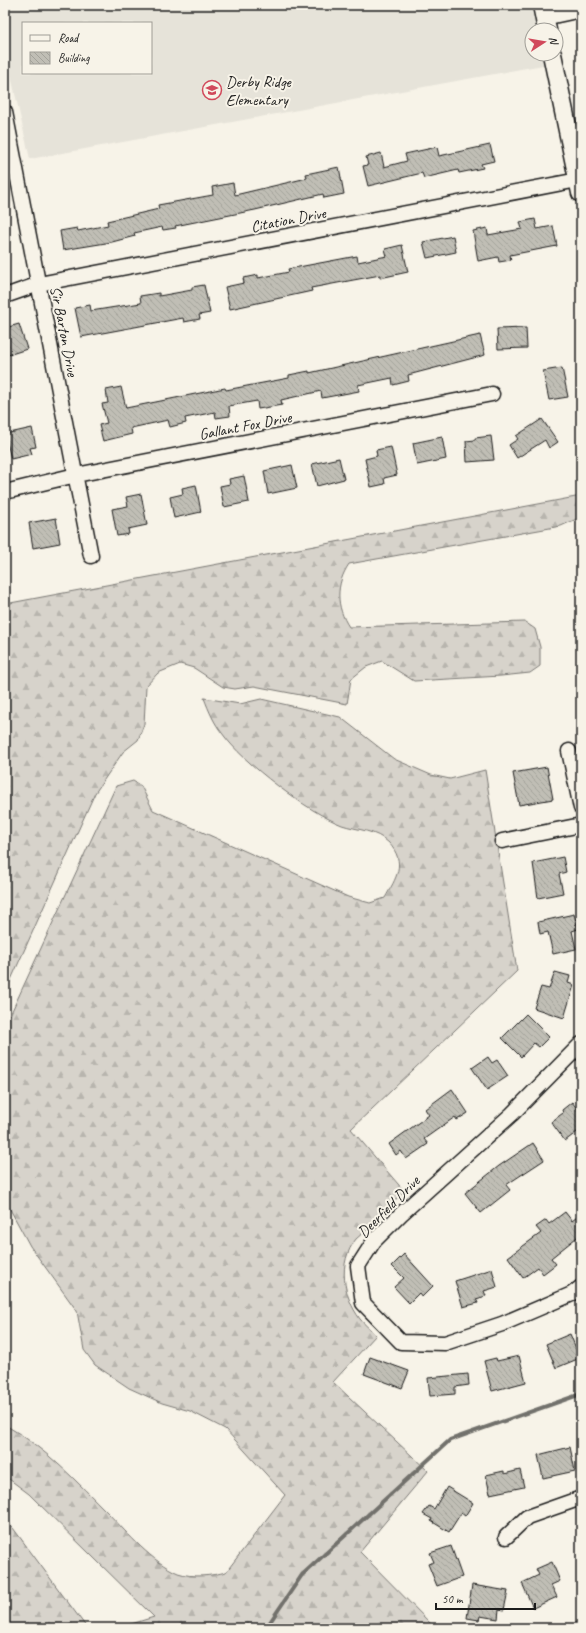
<svg xmlns="http://www.w3.org/2000/svg" width="586" height="1633" font-family="Caveat,sans-serif">
<defs>
<pattern id="forest-firs" width="22" height="20" patternUnits="userSpaceOnUse"><rect width="22" height="20" fill="#d7d3cb"/><path d="M5 1l3.5 6h-7zM16 11l3.5 6h-7z" fill="#b8b5ae"/></pattern>
<pattern id="building-back-hatch" width="6" height="6" patternUnits="userSpaceOnUse"><rect width="6" height="6" fill="#c0beb5"/><path d="M-1 5l2 2M0 0l6 6M5-1l2 2" fill="none" stroke="#a4a39b"/></pattern>
</defs>
<rect width="100%" height="100%" fill="#f7f3e8"/>
<filter id="ink" filterUnits="userSpaceOnUse"><feTurbulence type="fractalNoise" baseFrequency=".025" numOctaves="2"/><feDisplacementMap in="SourceGraphic" scale="8" xChannelSelector="R" yChannelSelector="G"/><feConvolveMatrix kernelMatrix="1 2 1 2 8 2 1 2 1" color-interpolation-filters="sRGB"/></filter>
<g filter="url(#ink)">
<path fill="#e6e3d9" fill-rule="evenodd" d="M5,5H540L546,30H532V54H552L554,63L30,159L5,50ZM23,23H151V73H23Z"/>
<path fill="url(#forest-firs)" stroke="#7a7874" d="M581,496V517L561,526L349,564C335,585 336,607 349,627L525,622L535,629L540,647V666L530,673L501,676L414,681L382,661L366,667L351,679L347,704L254,686L235,689L223,687L194,668L180,664L158,673L146,686L144,724L138,740L123,752L95,793L5,993V604Z
M204,698L240,704L261,699L340,717L394,759L431,775L450,779L485,770L517,971L351,1129L404,1191C393,1202 383,1214 373,1225C368,1230 361,1234 356,1239C337,1263 343,1296 360,1319C365,1325 371,1330 376,1335L333,1382L428,1471L360,1552L435,1628H118L154,1617L29,1494L5,1476V1425C45,1447 77,1482 109,1514C128,1534 152,1562 178,1573C193,1578 211,1576 226,1572L285,1495L225,1429L190,1411L162,1403L129,1388L95,1365L84,1350L77,1311L30,1246L5,1200V1026L116,786L133,781L141,786L153,810L348,897L370,903L385,898C396,878 407,863 389,843C376,830 357,830 342,825C308,812 243,763 222,733C214,723 209,711 204,698Z
M5,1521L13,1528L87,1628H5Z"/>
<g fill="none" stroke-linecap="round" stroke-linejoin="round">
<path stroke="#72716c" stroke-width="4" d="M266,1628L302,1575L450,1440L581,1394"/>
</g>
<path fill="url(#building-back-hatch)" stroke="#1c1c1c" d="M490,145L494,161L481,164L483,168L459,173L458,170L424,178L422,173L368,186L363,166L368,165L366,157L381,153L384,167L407,161L405,154L437,147L439,156Z
M339,167L344,194L324,198L323,194L255,210L175,226L176,228L163,230L162,227L134,233L135,236L112,242L63,250L60,231L77,228L78,231L108,225L107,221L159,209L158,205L213,195L212,187L233,183L235,195L307,178L306,174Z
M535,219L537,229L553,226L557,246L510,255L511,260L499,262L498,257L478,261L473,231L487,228L488,235L522,229L520,222Z
M453,236L456,252L427,258L423,242Z
M402,245L408,272L380,278V275L311,288L312,291L230,309L225,287L244,283L243,278L258,275V278L289,272L288,269L357,256L358,262L387,256L385,249Z
M204,285L210,313L199,315L200,319L184,322L183,318L81,337L75,308L90,305L91,311L141,303L140,296L159,293V296L192,290V287Z
M19,324L27,349L5,356V328Z
M526,328L527,348L498,349L497,329Z
M480,335L485,355L408,375L409,381L393,385L392,378L358,385L359,391L322,398L321,391L281,400L282,405L258,409L257,401L229,406L230,416L216,418L215,412L185,418L186,423L170,427L168,420L131,428L132,434L103,441L99,425L107,423L102,404L108,403L106,390L121,387L126,408L225,388L226,390L289,378V375L309,371V373Z
M562,368L568,397L549,400L543,371Z
M542,419L558,442L549,448L545,440L517,458L509,445L518,439L516,436Z
M32,428L36,447L30,448L32,454L11,459L5,434Z
M491,436L494,460L467,462L466,441L475,440V438Z
M442,437L446,459L417,465L413,443Z
M391,447L397,475L384,478L385,484L371,487L365,459L377,456L376,450Z
M339,458L344,479L317,486L312,464Z
M292,465L297,488L268,494L264,471Z
M244,476L249,502L224,507L220,486L230,484L229,479Z
M196,485L201,512L174,518L170,497L183,494L182,488Z
M141,494L147,525L128,529L129,534L117,536L112,509L128,506L126,497Z
M56,518L60,543L33,548L29,523Z
M547,767L553,799L519,805L513,773Z
M563,857L566,872L559,874L563,893L538,898L533,863Z
M574,914L578,929L572,931L576,949L553,954L548,932L540,934L538,922Z
M555,972L570,976L568,983L574,985L564,1018L534,1008L541,987L549,989Z
M526,1014L549,1037L539,1047L534,1043L521,1057L502,1038Z
M488,1057L492,1063L497,1060L508,1076L487,1090L472,1068Z
M452,1089L468,1113L457,1120L455,1117L424,1139L428,1144L406,1159L401,1151L396,1155L389,1144L429,1115L425,1109Z
M572,1102L581,1114V1129L565,1141L551,1122L563,1113L562,1110Z
M533,1143L544,1160L506,1185L510,1190L481,1213L465,1193L499,1166Z
M565,1212L572,1221L581,1214V1234L551,1258L556,1264L543,1274L538,1267L523,1278L508,1257L541,1233L536,1227L546,1220L549,1224Z
M404,1254L433,1286L422,1297L419,1293L409,1303L394,1287L404,1278L392,1266Z
M492,1269L497,1287L484,1291L486,1296L476,1299L478,1303L463,1307L455,1281Z
M570,1334L580,1358L556,1368L546,1344Z
M519,1356L526,1382L492,1391L484,1361L496,1358L497,1361Z
M370,1357L409,1371L402,1388L364,1374Z
M468,1374L469,1385L455,1387V1394L430,1396L428,1378Z
M570,1447L575,1471L543,1478L538,1455Z
M520,1470L524,1487L490,1494L486,1475L504,1471V1474Z
M447,1487L473,1503L465,1516L461,1513L449,1532L431,1521L432,1519L423,1514L429,1506L434,1509Z
M451,1546L462,1577L437,1586L428,1564L434,1562L430,1553Z
M552,1562L560,1581L551,1585L557,1597L533,1608L522,1583L539,1575L536,1569Z
M472,1585L508,1591L504,1610L499,1609L498,1619L480,1616L479,1620L467,1618Z"/>
<g fill="none" stroke-linecap="round" stroke-linejoin="round">
<g stroke="#1c1c1c" stroke-width="17">
<path id="minor" d="M544,18L581,10
M5,112L91,556
M5,296L39,284L578,180
M5,492L76,475L492,394
M569,751L581,808
M502,841L581,825
M581,1044L512,1114L401,1214L374,1241L358,1266L363,1303L401,1342L445,1343L502,1324L572,1294L581,1287
M506,1537L527,1517L581,1498"/>
</g>
<g stroke="#1c1c1c" stroke-width="21">
<path id="tertiary" d="M542,5L547,30
M552,54L581,193"/>
</g>
<use href="#minor" stroke="#f7f3e8" stroke-width="14"/>
<use href="#tertiary" stroke="#f7f3e8" stroke-width="18"/>
</g>
</g>
<defs>
<g id="school-ring" transform="scale(1)"><circle r="9.5" fill="#f7f3e8" stroke="#d1495b" stroke-width="1.5"/><path d="M0-5L7-2L0 1L-7-2ZM-4 1L0 2.5L4 1V4Q0 6-4 4Z" fill="#d1495b"/></g>
</defs>
<g fill-rule="evenodd">
<use href="#school-ring" x="212" y="90"/>
</g>
<g text-anchor="middle" stroke-width="4" stroke-linejoin="round" paint-order="stroke">
<g font-size="16" fill="#1c1c1c" stroke="#f7f3e8" text-anchor="start">
<text x="226" y="87">Derby Ridge<tspan x="226" dy="18">Elementary</tspan></text>
</g>
<g font-size="16" fill="#1c1c1c" stroke="#f7f3e8">
<text transform="translate(288 219) rotate(-11)" y="6">Citation Drive</text>
<text transform="translate(65 331) rotate(79)" y="6">Sir Barton Drive</text>
<text transform="translate(245 425) rotate(-11)" y="6">Gallant Fox Drive</text>
<text transform="translate(388 1206) rotate(-45)" y="6">Deerfield Drive</text>
</g>
</g>
<rect width="586" height="1633" fill="none" stroke="#f7f3e8" stroke-width="20"/>
<rect x="10" y="10" width="566" height="1613" fill="none" stroke="#1c1c1c" stroke-width="1.5" filter="url(#ink)"/>
<rect x="22" y="22" width="130" height="52" fill="#f7f3e8" stroke="#9f9d96"/>
<rect x="30" y="35" width="20" height="6" fill="#f7f3e8" stroke="#9f9d96"/>
<text x="58" y="42" font-size="12" fill="#1c1c1c">Road</text>
<rect x="30" y="52" width="20" height="12" fill="url(#building-back-hatch)" stroke="#9f9d96"/>
<text x="58" y="62" font-size="12" fill="#1c1c1c">Building</text>
<g transform="translate(544 42) rotate(78)"><circle r="19" fill="#f7f3e8" stroke="#9f9d96"/>
<path d="M0-3L7 15L0 10L-7 15Z" fill="#d1495b"/>
<text y="-6" font-size="11" font-weight="bold" text-anchor="middle" fill="#1c1c1c">N</text>
</g>
<path d="M436 1603v6h99v-6" fill="none" stroke="#1c1c1c" stroke-width="2"/>
<text x="442" y="1603" font-size="12" fill="#1c1c1c" stroke="#f7f3e8" stroke-width="3" paint-order="stroke">50 m</text>
</svg>
